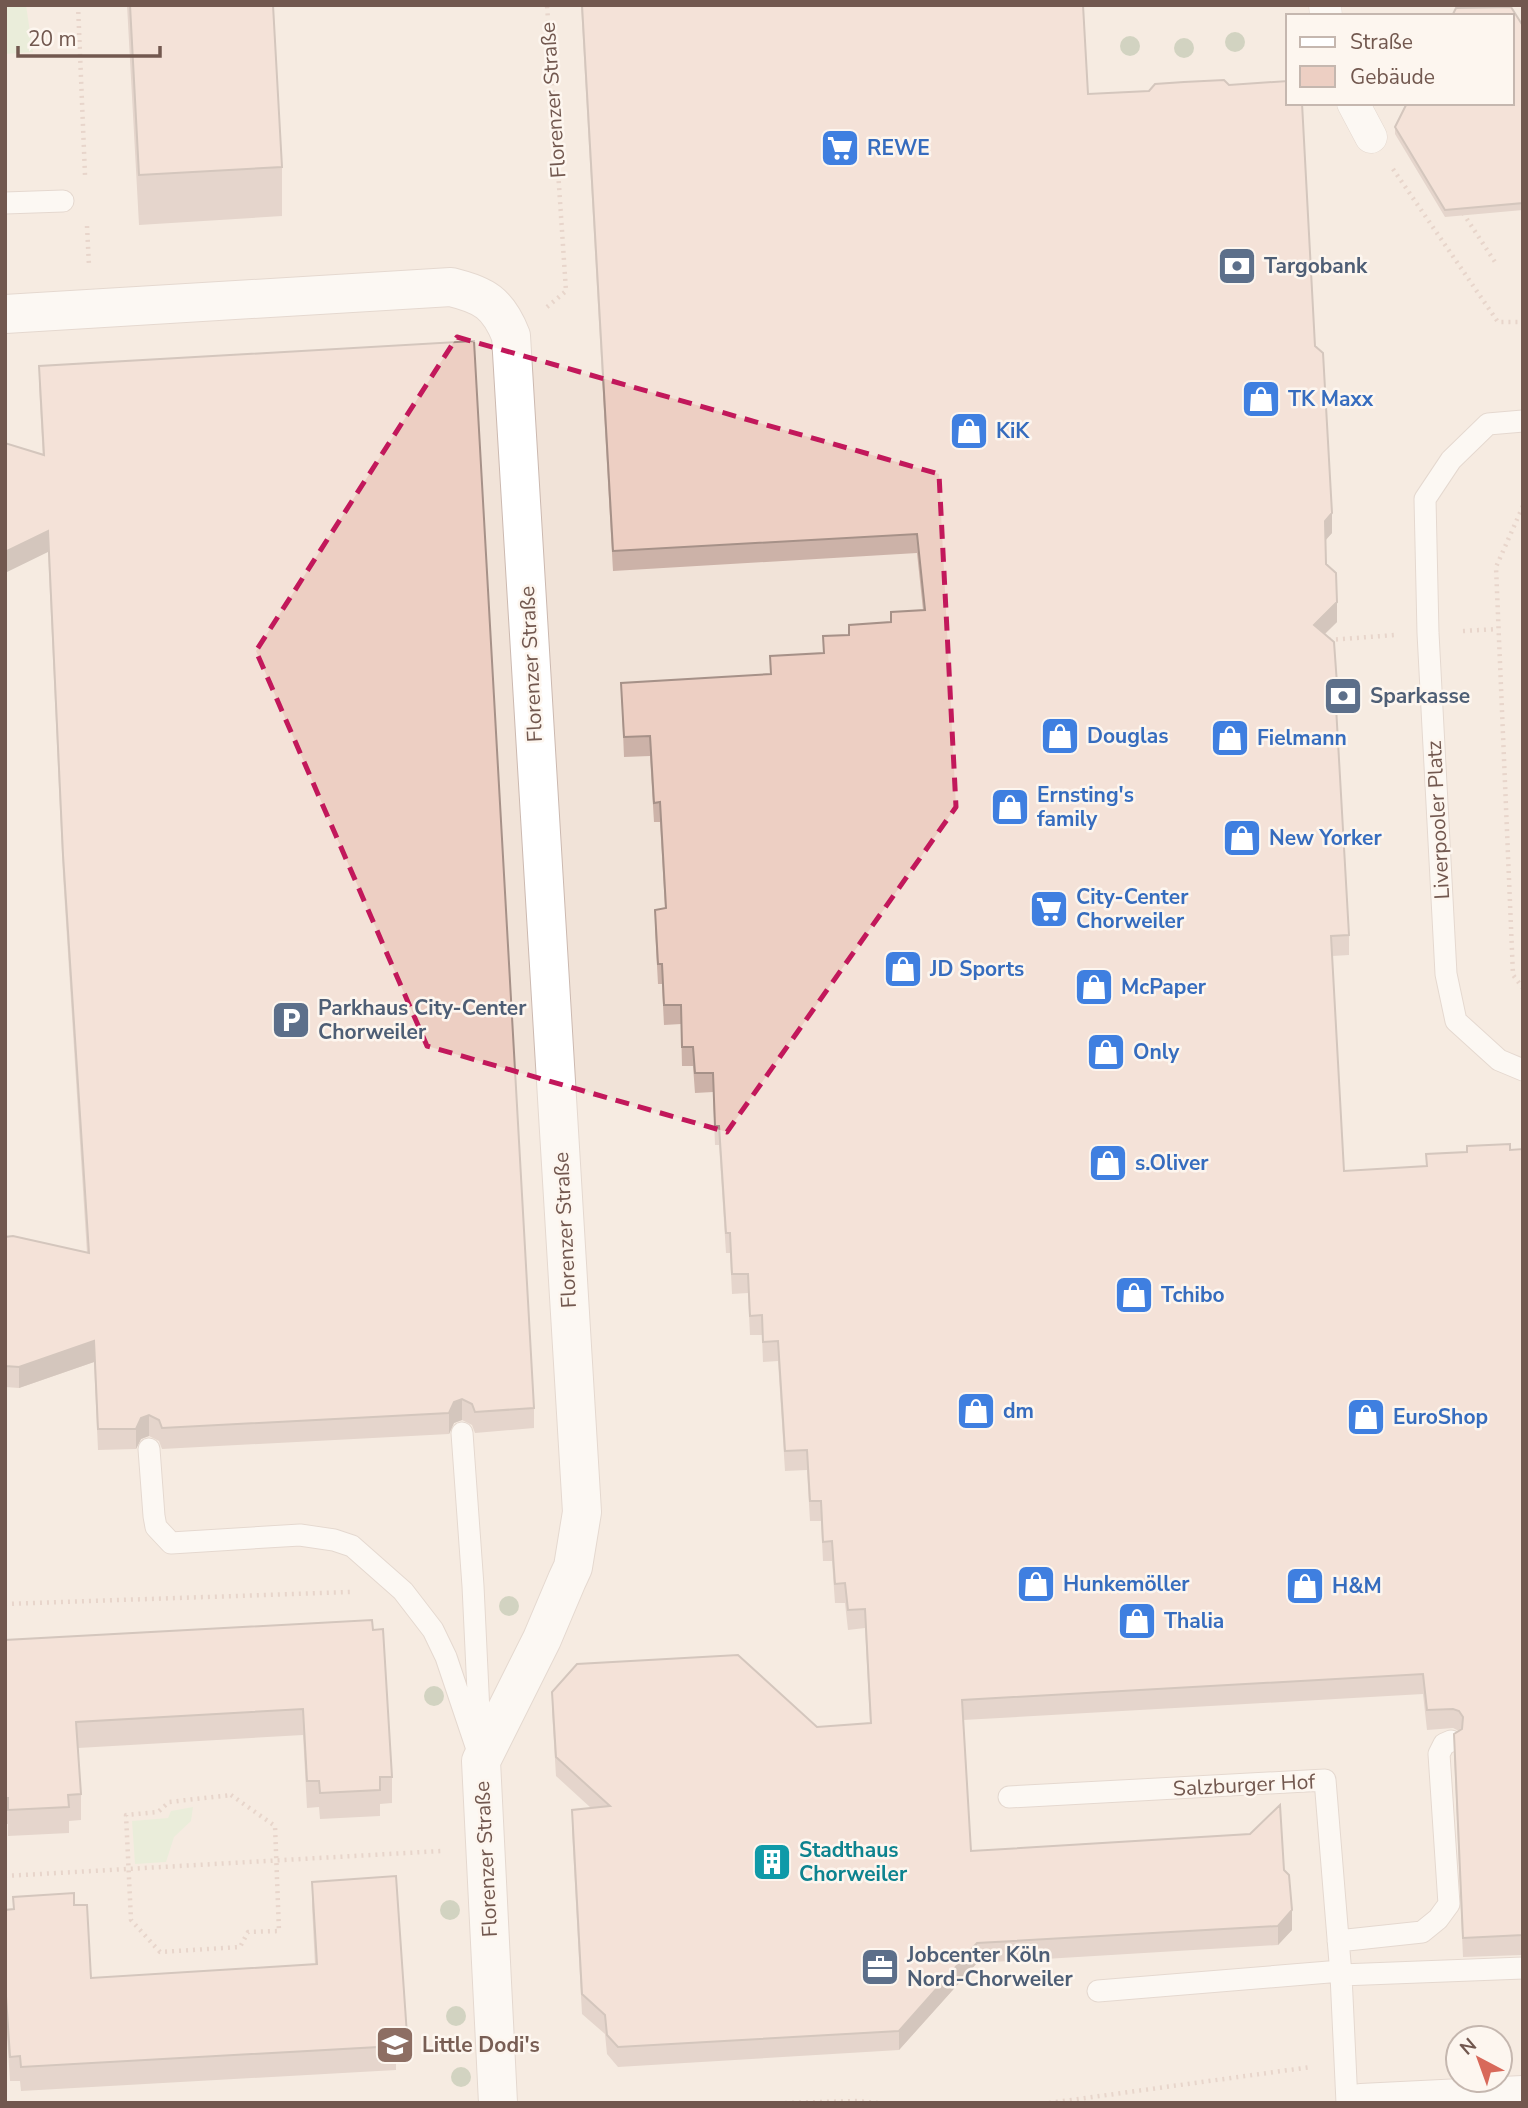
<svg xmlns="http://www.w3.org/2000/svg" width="1528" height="2108" font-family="'Nunito Sans',sans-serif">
<rect width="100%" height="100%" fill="#faf2e9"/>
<path fill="#f1e3d8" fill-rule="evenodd" d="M5,5H1523V2103H5ZM1288,16H1512V103H1288ZM1458,2038H1500V2080H1458Z"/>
<path fill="#d8e7c8" d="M5,5H26L33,52L5,54Z
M193,1807L191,1821L174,1837L166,1862L135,1864L132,1821L168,1818L171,1811Z"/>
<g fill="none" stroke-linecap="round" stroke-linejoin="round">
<g stroke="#ccb9b0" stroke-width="23">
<path id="service" d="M5,203L63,201
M1523,421L1488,424L1451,460L1425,499L1428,633L1446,974L1456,1021L1499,1060L1523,1070
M462,1433L473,1586L480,1734
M149,1449L154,1516L156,1527L171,1543L300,1535L334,1540L352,1546L403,1591L433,1630L446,1657L481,1761
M1009,1797L1325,1780L1341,1975L1347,2103
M1338,1941L1422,1932L1438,1919L1449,1904L1439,1754L1444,1744L1451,1741
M1341,1975L1523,1968
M1098,1991L1341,1971"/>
</g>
<g stroke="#ccb9b0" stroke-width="33">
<path id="pedestrian" d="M1325,5L1326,16
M1353,103L1371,137"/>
</g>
<g stroke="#ccb9b0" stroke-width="40">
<path id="minor" d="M5,314L451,287C484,295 498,303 511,336L582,1512L573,1567L567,1580L542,1639L481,1761L498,2103"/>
</g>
<g stroke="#ccb9b0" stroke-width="40">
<path id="tertiary" d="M1361,2103L1523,2095"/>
</g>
<path stroke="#d2b2a6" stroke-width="4.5" stroke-dasharray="2 5" stroke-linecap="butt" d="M78,5L85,175
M1393,169L1498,322H1523
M1463,213L1495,262
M87,226L89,266
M547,307L566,291L547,5
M1523,506L1496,567L1513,975L1523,988
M1463,631L1498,629
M1329,640L1395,635
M5,1604L350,1592
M231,1795L275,1826L279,1931L248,1932L240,1947L160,1952L131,1920L126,1815L158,1812L169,1802Z
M5,1876L441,1851
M785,2103L857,2101L878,2103
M1049,2103L1311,2067"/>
<use href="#service" stroke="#fff" stroke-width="21"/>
<use href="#pedestrian" stroke="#fff" stroke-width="32"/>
<use href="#minor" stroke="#fff" stroke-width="38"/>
<use href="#tertiary" stroke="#fff" stroke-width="38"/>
</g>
<g fill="#a3ae90">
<circle cx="1235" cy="42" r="10"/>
<circle cx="1130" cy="46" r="10"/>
<circle cx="1184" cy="48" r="10"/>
<circle cx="509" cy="1606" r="10"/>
<circle cx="434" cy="1696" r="10"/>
<circle cx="450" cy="1910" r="10"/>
<circle cx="456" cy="2016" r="10"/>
<circle cx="461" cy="2077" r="10"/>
</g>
<path fill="#ccb2a8" d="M127,5H273L282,167V216L139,225Z
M581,5H1083L1088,94L1315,346L1332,533L1325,540L1326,564L1337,622L1325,634L1337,704L1336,706L1349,935V955L1332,956L1344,1171L1426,1166V1154L1523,1149V1955L1463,1957L1454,1754V1734L1459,1731L1453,1728L1427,1730L1423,1694L963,1720L971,1851L1284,1870L1292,1930L1278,1945L977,1963L899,2050L618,2067L607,2054L605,2034L582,2014L572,1830V1810L591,1808L556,1776L552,1711V1692L817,1727L870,1723L865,1628L848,1630L845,1603H835L832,1561H823L821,1521H810L807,1470L785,1471L778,1361L763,1362L762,1335H750L748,1293L732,1294L730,1253H726L719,1145H715L713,1092L695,1093L693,1066H682L681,1024L664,1025L662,984H658L655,929V910L665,908L660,822H654L650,756L624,757L621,683L770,674V656L823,653V636L849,635V625L891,622V612L923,610L917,553L613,571Z
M1523,26V210L1445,217L1395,134V127Z
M39,366L534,1408V1428L475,1433L472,1425L462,1420L454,1423L449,1434L162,1449L159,1441L149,1436L141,1439L136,1449L98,1450L94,1362L19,1388L5,1387V1237L87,1253L63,875L48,552L39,386Z
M373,1630L392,1777V1803L380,1804V1816L320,1819L319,1807L307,1808L303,1735L78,1748L81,1794V1820L69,1821V1833L8,1836V1824H5V1640Z
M312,1882L407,2035V2059L396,2060V2070L21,2091L20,2081H10L5,2005V1910L13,1909V1897L74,1905L91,1978L315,1965L312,1906Z"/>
<path fill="#a69188" d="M1332,513V533L1325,541V521Z
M48,531V552L5,573V552Z
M1337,602V622L1314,644V625Z
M1337,684V704L1335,708V689Z
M94,1341V1362L19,1388V1367Z
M462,1399V1420L454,1423L449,1434V1413L454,1402Z
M149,1415V1436L141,1439L136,1449V1429L141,1418Z
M1292,1910V1930L1278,1945V1926Z
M977,1943V1963L899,2050V2031Z"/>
<path fill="#edcfc3" stroke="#a69188" stroke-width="2" d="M130,5H273L282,167L139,175Z
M582,5H1083L1088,94L1149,91L1155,84L1184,82L1224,80L1229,85L1288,81V103H1302L1315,346L1323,353L1332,513L1325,521L1326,564L1336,573L1337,602L1314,625L1334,642L1337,684L1335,689L1349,935L1331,936L1344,1171L1427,1166L1426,1154L1467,1152V1146L1510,1144V1150L1523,1149V1935L1463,1938L1454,1734L1462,1729L1463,1717L1459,1711L1453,1709L1427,1710L1423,1674L962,1700L971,1851L1250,1834L1280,1805L1284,1870L1289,1875L1292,1910L1278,1926L977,1943L899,2031L618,2047L607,2035L605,2015L582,1994L572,1810L610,1806L556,1757L552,1692L577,1664L738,1655L817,1727L871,1723L865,1609L848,1610L845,1583L835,1584L832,1541L823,1542L821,1501H810L807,1450L785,1451L778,1341L763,1342L762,1315L750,1316L748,1274H732L730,1233H726L719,1126H715L713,1073H695L693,1047H682L681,1005H664L662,964H658L655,910L666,908L660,802L654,803L650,736L624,737L621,683L771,674L770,656L824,653L823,636L849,635V625L891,622V612L925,610L917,534L613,551Z
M1511,7L1523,26V203L1445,210L1395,127L1407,103H1512V16H1452L1456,8Z
M474,341L534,1408L475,1412L472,1404L462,1399L454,1402L449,1413L162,1428L159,1420L149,1415L141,1418L136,1429H98L94,1341L19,1367L5,1366V1237L13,1236L89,1253L63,855L48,531L5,552V443L44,455L39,366Z
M372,1620L373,1630L383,1629L392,1777H380V1790L320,1793L319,1781H307L303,1709L76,1722L81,1794L68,1795L69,1807L8,1810V1798H5V1640Z
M396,1876L407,2035H395L396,2046L21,2067L20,2056L10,2057L5,1981V1910L14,1909L13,1897L74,1893V1905H87L91,1978L317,1964L312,1882Z"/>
<path d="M0 0H1528V2108H0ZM457,337L939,474L956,807L727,1132L427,1046L256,651Z" fill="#faf2e9" fill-opacity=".55" fill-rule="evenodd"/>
<path fill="none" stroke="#c2185b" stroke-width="5" stroke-dasharray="14 9" stroke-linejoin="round" d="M457,337L939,474L956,807L727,1132L427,1046L256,651Z"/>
<defs>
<g id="supermarket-square" transform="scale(2.0125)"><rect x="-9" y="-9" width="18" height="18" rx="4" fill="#3f7fe0" stroke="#fdf6ef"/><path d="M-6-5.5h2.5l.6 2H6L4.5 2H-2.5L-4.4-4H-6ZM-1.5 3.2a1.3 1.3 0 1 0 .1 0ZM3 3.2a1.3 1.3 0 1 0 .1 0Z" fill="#fff"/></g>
<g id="bank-square" transform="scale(2.0125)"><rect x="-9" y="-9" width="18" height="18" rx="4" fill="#5c6f8a" stroke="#fdf6ef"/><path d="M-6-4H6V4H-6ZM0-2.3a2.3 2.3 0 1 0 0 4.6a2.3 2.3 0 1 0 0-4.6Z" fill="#fff"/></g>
<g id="shop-square" transform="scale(2.0125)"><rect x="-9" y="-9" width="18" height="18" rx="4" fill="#3f7fe0" stroke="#fdf6ef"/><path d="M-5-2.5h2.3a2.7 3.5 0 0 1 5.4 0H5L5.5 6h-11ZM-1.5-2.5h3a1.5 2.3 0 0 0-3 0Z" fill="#fff"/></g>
<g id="parking-square" transform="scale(2.0125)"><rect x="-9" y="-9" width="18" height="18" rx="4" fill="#5c6f8a" stroke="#fdf6ef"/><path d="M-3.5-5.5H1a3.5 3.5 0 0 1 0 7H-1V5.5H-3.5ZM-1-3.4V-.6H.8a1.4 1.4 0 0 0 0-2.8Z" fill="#fff"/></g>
<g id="building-square" transform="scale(2.0125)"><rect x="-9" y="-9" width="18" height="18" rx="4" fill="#0f9aa8" stroke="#fdf6ef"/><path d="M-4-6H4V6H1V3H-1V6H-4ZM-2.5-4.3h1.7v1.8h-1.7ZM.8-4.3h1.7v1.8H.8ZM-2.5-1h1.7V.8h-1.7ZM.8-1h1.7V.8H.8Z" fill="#fff"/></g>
<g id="office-square" transform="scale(2.0125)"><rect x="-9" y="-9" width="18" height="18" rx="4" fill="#5c6f8a" stroke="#fdf6ef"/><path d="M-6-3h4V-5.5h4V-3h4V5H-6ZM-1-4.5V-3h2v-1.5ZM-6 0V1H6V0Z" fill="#fff"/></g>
<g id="school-square" transform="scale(2.0125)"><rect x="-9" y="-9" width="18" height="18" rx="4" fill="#8d6e63" stroke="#fdf6ef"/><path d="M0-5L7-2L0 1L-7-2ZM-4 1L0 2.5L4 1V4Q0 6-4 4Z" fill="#fff"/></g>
</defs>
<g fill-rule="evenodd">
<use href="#supermarket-square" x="840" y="148"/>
<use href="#bank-square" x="1237" y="266"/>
<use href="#shop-square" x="1261" y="399"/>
<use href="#shop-square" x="969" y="431"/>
<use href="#bank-square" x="1343" y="696"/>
<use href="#shop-square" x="1060" y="736"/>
<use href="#shop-square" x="1230" y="738"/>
<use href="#shop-square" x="1010" y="807"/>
<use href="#shop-square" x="1242" y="838"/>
<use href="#supermarket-square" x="1049" y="909"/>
<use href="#shop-square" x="903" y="969"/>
<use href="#shop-square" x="1094" y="987"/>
<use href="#parking-square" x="291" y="1020"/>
<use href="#shop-square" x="1106" y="1052"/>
<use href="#shop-square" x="1108" y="1163"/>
<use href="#shop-square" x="1134" y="1295"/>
<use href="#shop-square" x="976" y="1411"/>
<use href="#shop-square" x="1366" y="1417"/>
<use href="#shop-square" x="1036" y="1584"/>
<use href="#shop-square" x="1305" y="1586"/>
<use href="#shop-square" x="1137" y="1621"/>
<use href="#building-square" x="772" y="1862"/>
<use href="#office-square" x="880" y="1967"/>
<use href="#school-square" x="395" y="2045"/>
</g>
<g text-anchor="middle" stroke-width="5" stroke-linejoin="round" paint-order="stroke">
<g font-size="21" fill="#72584f" stroke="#fdf6ef">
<text transform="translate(553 100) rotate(-94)" y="7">Florenzer Straße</text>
<text transform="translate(531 664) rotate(-93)" y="7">Florenzer Straße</text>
<text transform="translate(1438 820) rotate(-93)" y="7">Liverpooler Platz</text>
<text transform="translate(565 1230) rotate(-93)" y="7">Florenzer Straße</text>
<text transform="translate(1244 1785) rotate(-3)" y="7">Salzburger Hof</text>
<text transform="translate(486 1859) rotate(-93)" y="7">Florenzer Straße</text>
</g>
<g font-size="21" font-weight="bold" fill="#366cbe" stroke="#fdf6ef" text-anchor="start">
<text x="867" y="155">REWE</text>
<text x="1288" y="406">TK Maxx</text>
<text x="996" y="438">KiK</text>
<text x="1087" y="743">Douglas</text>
<text x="1257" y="745">Fielmann</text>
<text x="1037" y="802">Ernsting's<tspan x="1037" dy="24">family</tspan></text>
<text x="1269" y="845">New Yorker</text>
<text x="1076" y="904">City-Center<tspan x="1076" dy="24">Chorweiler</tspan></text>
<text x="930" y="976">JD Sports</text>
<text x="1121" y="994">McPaper</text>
<text x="1133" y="1059">Only</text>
<text x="1135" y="1170">s.Oliver</text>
<text x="1161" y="1302">Tchibo</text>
<text x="1003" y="1418">dm</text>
<text x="1393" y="1424">EuroShop</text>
<text x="1063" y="1591">Hunkemöller</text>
<text x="1332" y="1593">H&amp;M</text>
<text x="1164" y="1628">Thalia</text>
</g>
<g font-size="21" font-weight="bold" fill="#4e5e75" stroke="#fdf6ef" text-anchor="start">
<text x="1264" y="273">Targobank</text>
<text x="1370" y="703">Sparkasse</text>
<text x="318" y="1015">Parkhaus City-Center<tspan x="318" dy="24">Chorweiler</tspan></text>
<text x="907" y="1962">Jobcenter Köln<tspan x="907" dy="24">Nord-Chorweiler</tspan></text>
</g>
<g font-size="21" font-weight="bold" fill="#0d838f" stroke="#fdf6ef" text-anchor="start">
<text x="799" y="1857">Stadthaus<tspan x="799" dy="24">Chorweiler</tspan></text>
</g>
<g font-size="21" font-weight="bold" fill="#785e54" stroke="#fdf6ef" text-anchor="start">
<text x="422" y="2052">Little Dodi's</text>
</g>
</g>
<rect width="1528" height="2108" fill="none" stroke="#72584f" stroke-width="14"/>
<rect x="1286" y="14" width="228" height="91" fill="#fdf6ef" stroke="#c5b7af" stroke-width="2"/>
<rect x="1300" y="37" width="35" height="10" fill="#ffffff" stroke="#c5b7af" stroke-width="2"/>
<text x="1350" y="49" font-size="21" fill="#72584f">Straße</text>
<rect x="1300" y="66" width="35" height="21" fill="#edcfc3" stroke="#c5b7af" stroke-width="2"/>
<text x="1350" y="84" font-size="21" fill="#72584f">Gebäude</text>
<g transform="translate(1479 2059) rotate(319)"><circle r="33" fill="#fdf6ef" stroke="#c5b7af" stroke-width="2"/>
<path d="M0-5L12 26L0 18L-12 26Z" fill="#d8695a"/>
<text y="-10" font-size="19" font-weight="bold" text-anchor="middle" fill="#72584f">N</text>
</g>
<path d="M18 46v10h142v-10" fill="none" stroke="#72584f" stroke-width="3.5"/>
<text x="28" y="46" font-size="21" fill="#72584f" stroke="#fdf6ef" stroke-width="5" paint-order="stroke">20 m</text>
</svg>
